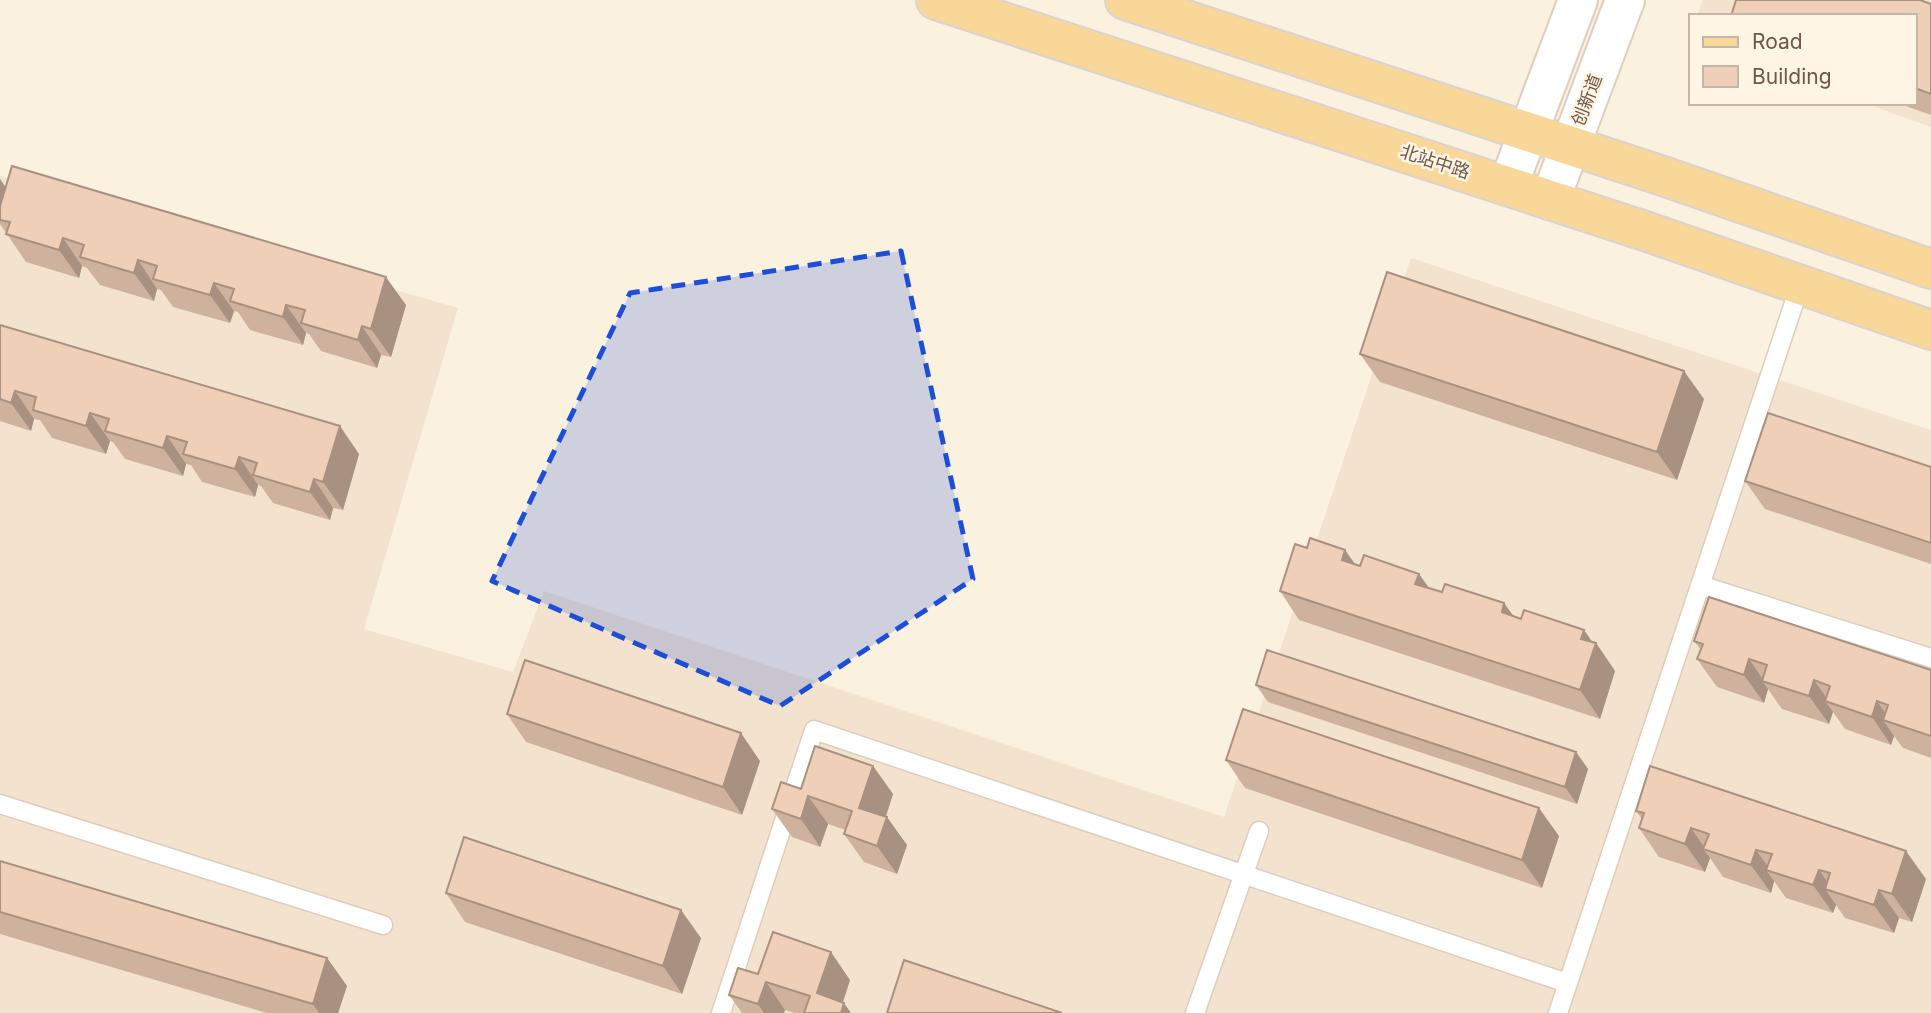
<svg xmlns="http://www.w3.org/2000/svg" width="1931" height="1013" font-family="Inter,'Noto Sans SC',sans-serif">
<rect width="100%" height="100%" fill="#fbf1df"/>
<path fill="#f3e3ce" d="M1703,0H1931V127L1864,103H1915V16H1697Z
M0,176L458,308L364,629L513,672L544,591L1224,817L1411,258L1931,430V1013H0Z"/>
<g fill="none" stroke-linecap="round" stroke-linejoin="round">
<g stroke="#dfcdbc" stroke-width="21">
<path id="service" d="M1700,585L1931,658
M0,804L383,925
M721,1013L814,730L1567,983
M1195,1013L1259,831
M1558,1013L1800,285"/>
</g>
<g stroke="#dfcdbc" stroke-width="42">
<path id="tertiary" d="M1508,186L1578,0
M1550,200L1625,0"/>
</g>
<g stroke="#dad3cf" stroke-width="42">
<path id="primary" d="M936,0L1645,231L1931,330
M1125,0L1663,176L1931,269"/>
</g>
<use href="#service" stroke="#fff" stroke-width="18"/>
<use href="#tertiary" stroke="#fff" stroke-width="38"/>
<use href="#primary" stroke="#f9d799" stroke-width="38"/>
</g>
<path fill="#ceb29e" d="M1931,4V115L1897,103H1915V16Z
M0,179L5,187L406,305L391,357L381,355L377,368L321,351L309,334L306,333L303,345L250,330L238,312L234,311L230,323L173,307L161,290L157,289L154,301L100,285L87,268L82,266L79,278L26,262L0,224Z
M0,325L359,454L343,510L333,508L330,520L273,503L261,486L258,485L255,497L202,482L191,465L186,464L183,476L125,459L113,442L110,441L106,454L52,438L40,420L34,419L31,431L0,421Z
M1360,354L1704,399L1677,480L1380,382Z
M1931,467V564L1765,509L1745,481Z
M1355,564L1360,566L1419,574L1429,588L1442,592L1504,603L1513,616L1521,619L1584,630L1592,642L1596,643L1615,671L1600,719L1299,620L1280,591Z
M1694,641L1931,670V758L1903,748L1894,736L1891,745L1845,729L1833,712L1829,724L1782,709L1768,689L1764,703L1717,687L1697,659L1701,650Z
M1256,685L1576,752L1588,769L1577,804L1268,702Z
M507,714L760,761L742,815L526,742Z
M1226,760L1559,836L1542,888L1245,788Z
M873,766L893,794L886,817L907,845L897,874L864,862L844,834L846,830L828,824L820,847L792,837L772,809L801,789Z
M1636,811L1926,879L1912,922L1899,918L1894,933L1845,918L1836,905L1833,913L1786,898L1774,881L1771,893L1723,877L1710,858L1705,872L1659,857L1639,828L1642,819Z
M0,861L327,958L347,986L338,1013H267L0,934Z
M446,893L701,938L682,994L465,922Z
M758,974L850,980L843,1003L851,1013H795L785,1010L784,1013H742L729,995Z"/>
<path fill="#a89181" d="M0,179L6,188L0,208Z
M63,238L82,266L79,278L59,250Z
M138,260L157,289L154,301L134,273Z
M386,277L406,305L391,357L371,329Z
M214,283L234,311L230,323L210,295Z
M286,305L306,333L303,345L283,317Z
M362,326L381,355L377,368L358,340Z
M1684,371L1704,399L1677,480L1657,452Z
M15,391L34,419L31,431L11,403Z
M90,413L110,441L106,454L86,426Z
M340,426L359,454L343,510L323,482Z
M167,436L186,464L183,476L163,448Z
M239,457L258,485L255,497L235,469Z
M314,479L333,508L330,520L310,492Z
M1345,550L1365,578L1342,560Z
M1419,574L1439,602L1415,584Z
M1504,603L1524,631L1502,612Z
M1584,630L1595,646L1596,643L1615,671L1600,719L1580,690L1581,639Z
M1749,659L1764,681H1762L1768,689L1764,703L1744,675Z
M1814,680L1830,703L1825,701L1833,712L1829,724L1809,696Z
M1877,701L1892,723L1883,720L1894,736L1891,745L1872,717Z
M741,733L760,761L742,815L723,787Z
M1576,752L1588,769L1577,804L1565,787Z
M873,766L893,794L879,836L859,808Z
M808,796L828,824L820,847L801,819Z
M1539,808L1559,836L1542,888L1522,860Z
M887,817L907,845L897,874L877,846Z
M1691,828L1706,850L1703,849L1710,858L1705,872L1685,844Z
M1756,850L1771,871L1766,870L1774,881L1771,893L1751,865Z
M1906,851L1926,879L1912,922L1892,894Z
M1819,870L1834,892L1825,889L1836,905L1833,913L1813,885Z
M1879,890L1899,918L1894,933L1874,905Z
M681,910L701,938L682,994L663,966Z
M831,952L850,980L839,1013L817,993Z
M327,958L347,986L338,1013H319L313,1004Z
M766,982L785,1010L784,1013H764L758,1004Z
M844,1003L851,1013H841Z"/>
<path fill="#f0cfb8" stroke="#a89181" stroke-width="2" d="M1736,0H1920L1931,4V94L1915,88V16H1731Z
M12,166L386,277L371,329L362,326L358,340L301,323L305,310L286,305L283,317L230,301L234,289L214,283L210,295L153,279L157,266L138,260L134,273L80,257L84,245L63,238L59,250L6,234L10,222L0,220V206Z
M1387,272L1684,371L1657,452L1360,354Z
M0,325L340,426L323,482L314,479L310,492L253,475L257,463L239,457L235,469L183,454L187,442L167,436L163,448L105,431L109,419L90,413L86,426L33,410L36,397L15,391L11,403L0,399Z
M1768,413L1931,467V543L1745,481Z
M1310,538L1345,550L1342,560L1360,566L1364,555L1419,574L1415,584L1442,592L1445,584L1504,603L1502,612L1521,619L1524,610L1584,630L1581,639L1596,643L1580,690L1280,591L1295,544L1307,548Z
M1709,597L1931,670V736L1883,720L1888,705L1877,701L1872,717L1825,701L1830,686L1814,680L1809,696L1762,681L1767,665L1749,659L1744,675L1697,659L1703,644L1694,641Z
M1267,650L1576,752L1565,787L1256,685Z
M525,660L741,733L723,787L507,714Z
M1243,709L1539,808L1522,860L1226,760Z
M815,746L873,766L859,808L887,817L877,846L844,834L852,811L808,796L801,819L772,809L781,782L801,789Z
M1650,766L1906,851L1892,894L1879,890L1874,905L1825,889L1830,873L1819,870L1813,885L1766,870L1772,854L1756,850L1751,865L1703,849L1709,834L1691,828L1685,844L1639,828L1644,813L1636,811Z
M464,837L681,910L663,966L446,893Z
M0,861L327,958L313,1004L0,912Z
M773,932L831,952L817,993L844,1003L841,1013H804L810,996L766,982L758,1004L729,995L738,968L758,974Z
M904,960L1062,1013H887Z"/>
<path fill="#1d4ed8" fill-opacity="0.2" stroke="#1d4ed8" stroke-width="5" stroke-dasharray="14 9" stroke-linejoin="round" d="M901,251L973,579L780,706L492,581L630,293Z"/>
<g text-anchor="middle" stroke-width="5" stroke-linejoin="round" paint-order="stroke">
<g font-size="18" fill="#715748" stroke="#fff5e5">
<text transform="translate(1587 100) rotate(-69)" y="6">创新道</text>
<text transform="translate(1435 162) rotate(18)" y="6">北站中路</text>
</g>
</g>
<rect x="1689" y="14" width="228" height="91" fill="#fff5e5" stroke="#c6b6a6" stroke-width="2"/>
<rect x="1703" y="37" width="35" height="10" fill="#f9d799" stroke="#c6b6a6" stroke-width="2"/>
<text x="1752" y="49" font-size="21" fill="#715748">Road</text>
<rect x="1703" y="66" width="35" height="21" fill="#f0cfb8" stroke="#c6b6a6" stroke-width="2"/>
<text x="1752" y="84" font-size="21" fill="#715748">Building</text>
</svg>
